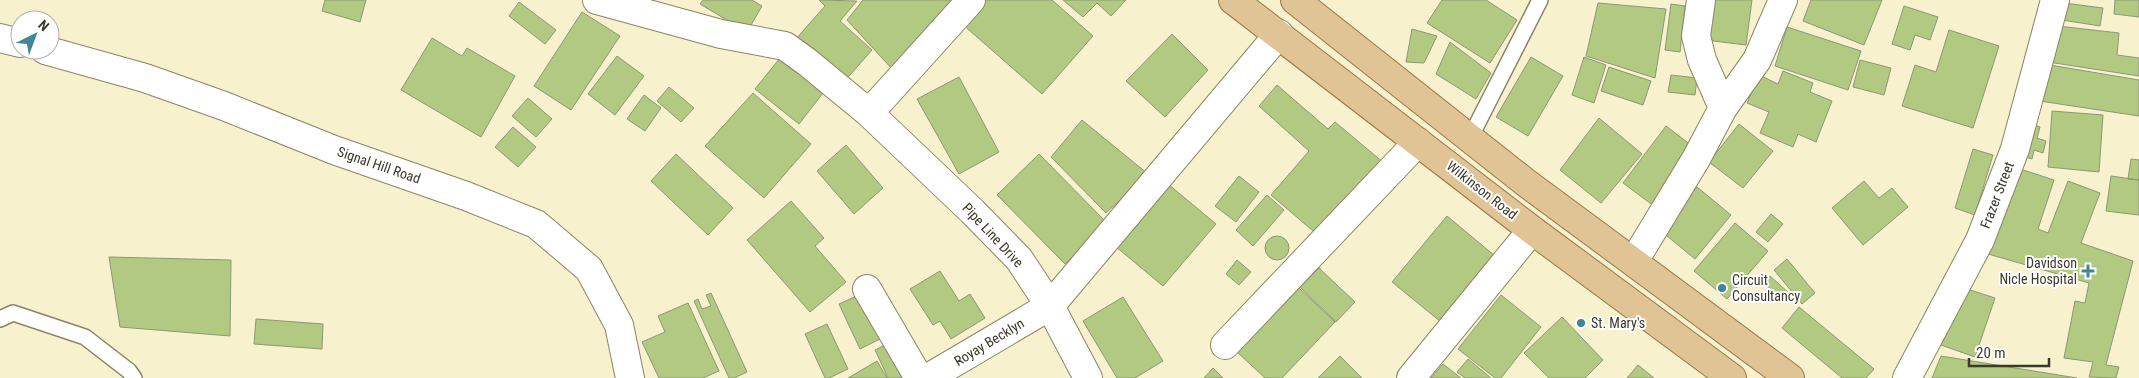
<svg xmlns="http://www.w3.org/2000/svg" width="2139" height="378" font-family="'Roboto Condensed',sans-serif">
<rect width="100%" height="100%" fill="#f7f1cd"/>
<path fill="#b2c982" stroke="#8c9777" d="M325,0H366L360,22L322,11Z
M703,0H752L762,6L747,32L700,4Z
M819,0L857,1L840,21L872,50L843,83L795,40L825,6Z
M863,0H955L893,70L847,20Z
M981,0H1052L1093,36L1042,94L961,23Z
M1063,0H1126L1111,16L1097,3L1083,17Z
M1442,0H1486L1517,20L1490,63L1427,23Z
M1710,0H1752L1746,45L1705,40Z
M1811,0H1882L1864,45L1803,21Z
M2115,0H2139V17L2114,14Z
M519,2L556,30L545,44L509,16Z
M1598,3L1666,9L1655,78L1586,56Z
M2064,3L2103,8L2100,26L2062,20Z
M1671,4L1685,6L1680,52L1665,50Z
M1904,6L1938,17L1930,40L1915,35L1910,50L1892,44Z
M582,12L620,36L571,110L534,86Z
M2058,26L2119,33L2117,55L2139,58V76L2048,62Z
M1787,27L1861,51L1848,90L1775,66Z
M1412,29L1437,36L1424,63L1406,62Z
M1949,30L1999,46L1973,128L1902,106L1915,65L1936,72Z
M1172,34L1208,70L1165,117L1126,81Z
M432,38L462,56L467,48L515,76L481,137L401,90Z
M1450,42L1491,73L1476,99L1436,74Z
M617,56L644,76L615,115L588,94Z
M1531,57L1563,76L1528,136L1496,117Z
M1584,57L1606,65L1594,103L1572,95Z
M780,58L823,93L799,124L755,89Z
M1860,60L1891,68L1884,95L1853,87Z
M2044,64L2139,80V116L2033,100Z
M1609,67L1651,81L1643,105L1601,91Z
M1783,71L1813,83L1810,92L1832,101L1816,142L1798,134L1793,147L1760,133L1769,112L1747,103L1759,75L1778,84Z
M1671,75L1697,78L1695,95L1668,92Z
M959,77L999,152L959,174L917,99Z
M1277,85L1328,129L1335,122L1384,163L1320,237L1271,195L1309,151L1259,106Z
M669,87L694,108L681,122L657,101Z
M753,93L811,144L764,198L705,146Z
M644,95L661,108L645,131L627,119Z
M528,98L552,119L536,137L512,116Z
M2052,111L2103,115L2099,172L2048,167Z
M1599,118L1642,154L1601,203L1560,170Z
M1082,120L1148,174L1106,213L1051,157Z
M2029,123L2040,127L2037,138L2046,141L2043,153L2034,150L2032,159L2019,155Z
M1739,124L1773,151L1743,188L1709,162Z
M1666,126L1696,149L1654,206L1623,183Z
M513,127L536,147L518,167L495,147Z
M846,145L883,188L854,214L817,171Z
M1973,149L1993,155L1975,215L1955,208Z
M676,154L733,208L708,235L651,181Z
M1039,154L1107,223L1065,264L997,195Z
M2131,159L2139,160V180L2128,179Z
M2017,168L2054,180L2038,229L2048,233L2068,181L2100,193L2081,243L2133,261L2106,365L2119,367L2116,378L2089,377L2093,362L2064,358L2075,301L2085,303L2089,283L1988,254Z
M1239,176L1259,192L1236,222L1215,206Z
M2111,176L2139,180V215L2106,211Z
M1162,179L1216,224L1163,286L1109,241Z
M1864,181L1879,198L1892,188L1908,207L1863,245L1832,208Z
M1697,187L1731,215L1695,259L1661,231Z
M1267,195L1284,210L1253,246L1236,230Z
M791,201L824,238L815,246L846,282L810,312L747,240Z
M1771,214L1783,224L1768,242L1756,232Z
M1447,216L1495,256L1441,322L1392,282Z
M1735,223L1768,251L1727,299L1694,271Z
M1265 248a12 12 0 1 1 24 0a12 12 0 1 1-24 0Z
M109,257L231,260L230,336L120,327Z
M1787,259L1815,293L1802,304L1774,270Z
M1237,260L1251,272L1239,285L1226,274Z
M1319,268L1355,302L1336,322L1300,287Z
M940,271L959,301L970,294L985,318L951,339L940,321L933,325L910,289Z
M1770,276L1789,293L1783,300L1764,283Z
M1298,287L1335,322L1282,378H1265L1237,352Z
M1961,287L1995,298L1975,357L1941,345Z
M711,293L747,372L734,378H729L694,301L698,299L702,309L711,306L706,295Z
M861,294L882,338L860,349L839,304Z
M1501,295L1541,327L1501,378H1495L1458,349Z
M1123,297L1163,361L1135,378H1117L1083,321Z
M688,303L719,371L703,378H659L642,342L665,332L658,316Z
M1799,307L1874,369L1866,378H1842L1782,328Z
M1562,317L1603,360L1585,378H1549L1524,353Z
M256,319L323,324L322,349L254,344Z
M827,324L848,369L829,378H825L805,334Z
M893,341L911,378H888L875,350Z
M1340,356L1362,378H1318Z
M1941,356L2077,378H1932Z
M1468,359L1491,378H1465L1457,372Z
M877,361L887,378H848Z
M1443,364L1461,378H1431Z
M1638,365L1654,378H1627Z
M1213,368L1223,378H1204Z"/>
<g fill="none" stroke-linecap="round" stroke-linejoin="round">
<g stroke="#8a8564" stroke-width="18">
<path id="lane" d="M1470,138L1540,0
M0,319L13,313L85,337L129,371L134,378"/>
</g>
<g stroke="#8a8564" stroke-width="30">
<path id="street" d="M597,0L721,34L785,46L807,62L869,113L972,211L1019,259L1050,306L1088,378
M1701,0L1696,36L1702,60L1723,108
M869,113L971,0
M1634,261L1696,159L1723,108L1757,60L1783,0
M867,289L919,378
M1225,345L1418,142
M928,378L1050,306L1279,34
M1411,378L1532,230
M1907,378L1980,240L2015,149L2055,0"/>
</g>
<g stroke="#8a8564" stroke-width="30">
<path id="secondary" d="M0,38L20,43
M45,50L145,78L224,106L334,150L466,196L536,224L589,269L619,325L630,378"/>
</g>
<g stroke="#997943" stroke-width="30">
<path id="primary" d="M1233,0L1532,230L1732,378
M1295,0L1525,182L1790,378"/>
</g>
<use href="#lane" stroke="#fff" stroke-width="15"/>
<use href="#street" stroke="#fff" stroke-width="28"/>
<use href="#secondary" stroke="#fff" stroke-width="28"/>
<use href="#primary" stroke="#e0c496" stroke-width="28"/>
</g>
<g fill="#428595" stroke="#fff" stroke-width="2">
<path d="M2085.5 263.5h5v5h5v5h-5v5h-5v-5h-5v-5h5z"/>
<circle cx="1722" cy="288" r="5"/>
<circle cx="1581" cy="323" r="5"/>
</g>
<g text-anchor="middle" stroke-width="4" stroke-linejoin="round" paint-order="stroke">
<g font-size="14" fill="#3b392b" stroke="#fff">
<text transform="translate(379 165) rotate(19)" y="5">Signal Hill Road</text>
<text transform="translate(1482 190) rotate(38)" y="5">Wilkinson Road</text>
<text transform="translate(1997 195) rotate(-69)" y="5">Frazer Street</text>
<text transform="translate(993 235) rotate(47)" y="5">Pipe Line Drive</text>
<text transform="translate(989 342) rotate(-31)" y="5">Royay Becklyn</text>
</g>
<g font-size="14" fill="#3b392b" stroke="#fff" text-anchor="start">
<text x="2077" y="268" text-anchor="end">Davidson<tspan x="2077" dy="16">Nicle Hospital</tspan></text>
<text x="1732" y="285">Circuit<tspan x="1732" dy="16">Consultancy</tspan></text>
<text x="1591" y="328">St. Mary's</text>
</g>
</g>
<g transform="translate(35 35) rotate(42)"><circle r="24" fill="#ffffff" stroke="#b1b0aa"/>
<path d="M0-4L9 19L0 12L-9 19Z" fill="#428595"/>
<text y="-8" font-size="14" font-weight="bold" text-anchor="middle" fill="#3b392b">N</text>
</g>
<path d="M1969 358v8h80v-8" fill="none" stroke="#3b392b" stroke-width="2.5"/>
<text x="1976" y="358" font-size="15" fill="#3b392b" stroke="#ffffff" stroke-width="4" paint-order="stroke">20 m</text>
</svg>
